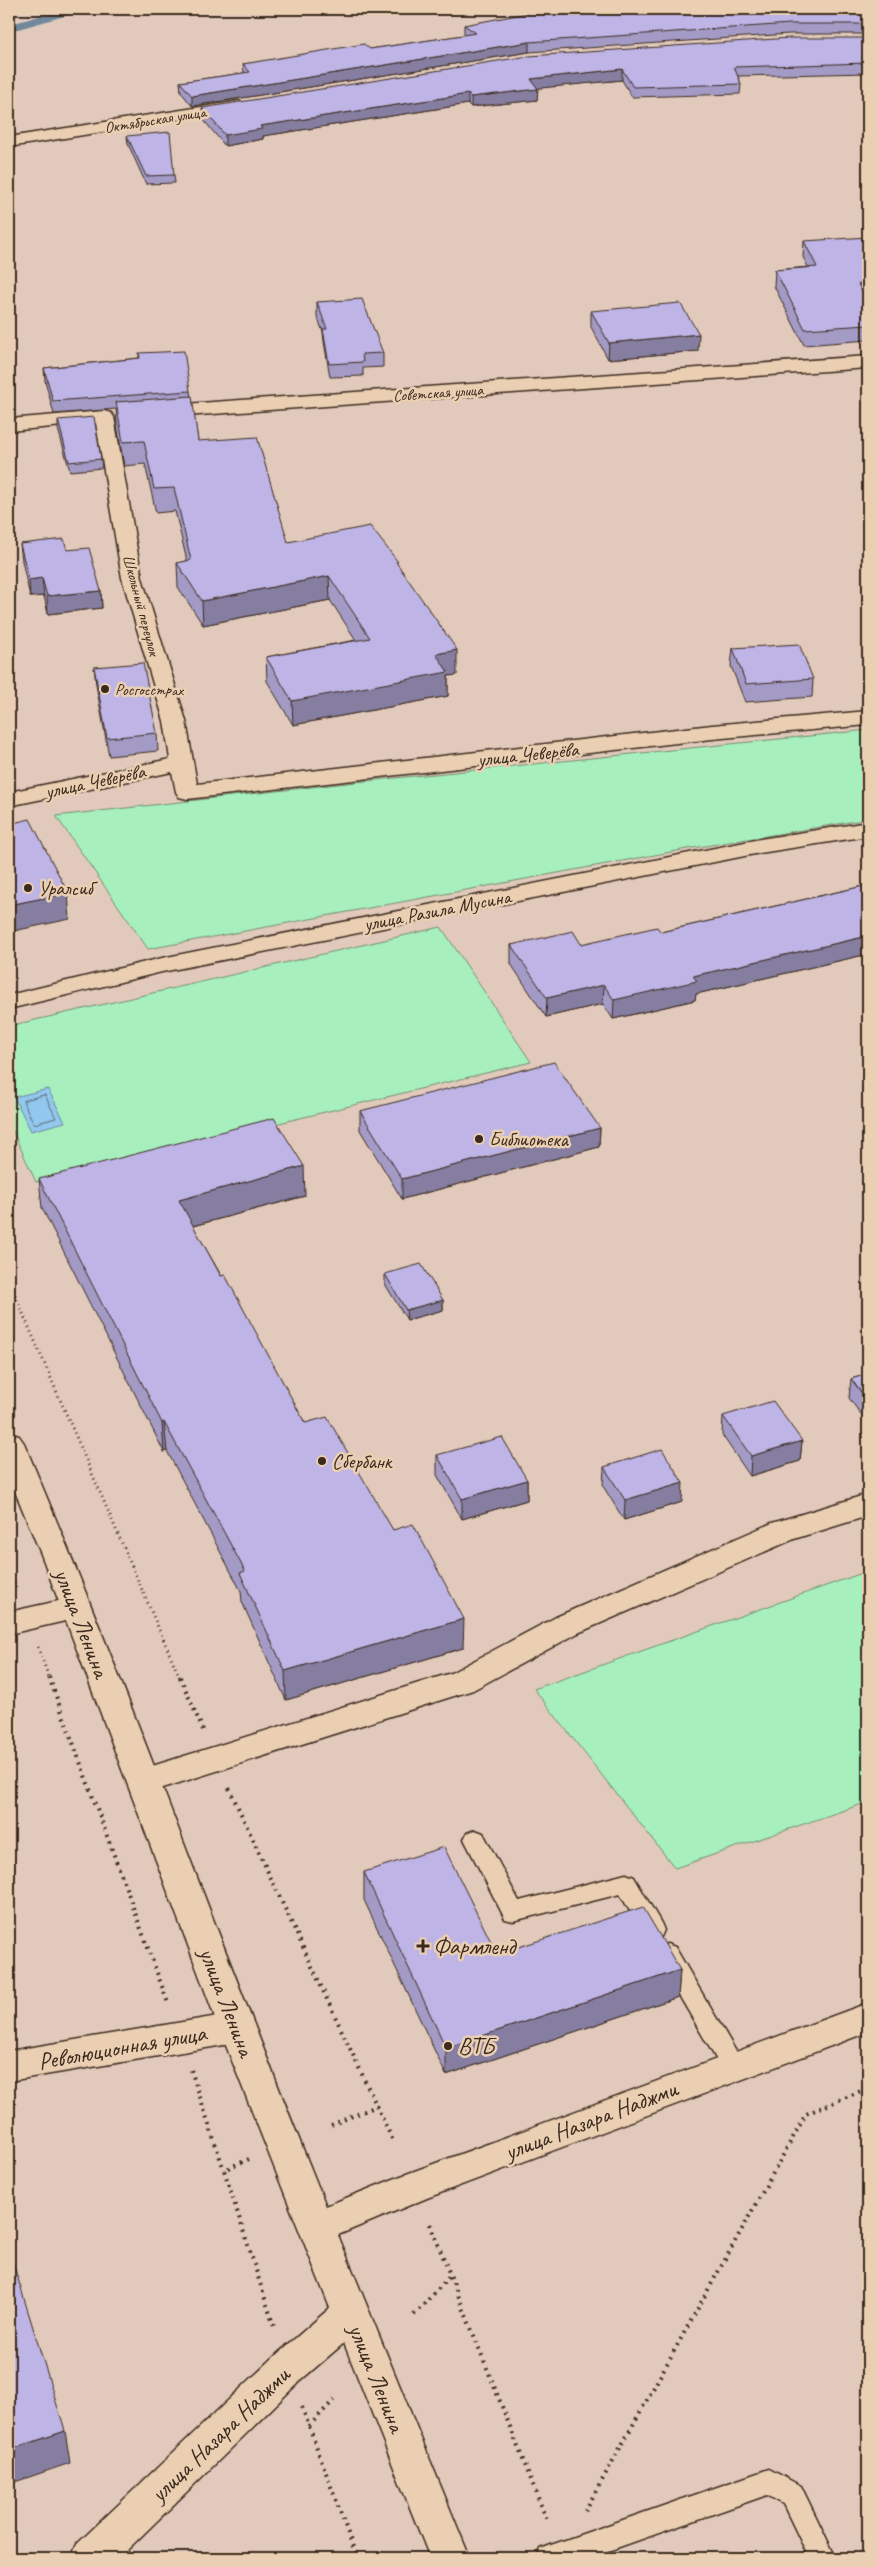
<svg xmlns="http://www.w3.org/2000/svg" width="877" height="2567" font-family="Caveat,sans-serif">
<rect width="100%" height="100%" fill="#e1cabc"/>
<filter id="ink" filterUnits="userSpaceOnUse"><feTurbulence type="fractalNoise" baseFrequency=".02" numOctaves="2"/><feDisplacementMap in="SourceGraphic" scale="10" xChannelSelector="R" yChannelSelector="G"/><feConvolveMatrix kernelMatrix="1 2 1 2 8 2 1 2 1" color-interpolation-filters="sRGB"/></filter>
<g filter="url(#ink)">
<path fill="#a7f0be" stroke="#718d6e" d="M868,730V819L687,849L148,949L56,816L356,782Z
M441,927L531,1062L36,1182L9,1123V1026Z
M868,1571V1802L675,1868L534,1689Z"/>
<path fill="#92c7ef" stroke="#6f889b" d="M48,1089L65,1122L31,1131L14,1097Z"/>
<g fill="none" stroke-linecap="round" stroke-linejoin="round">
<path stroke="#5e6972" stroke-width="1" d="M45,1095L56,1118L34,1124L23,1101Z"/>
<path stroke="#6f889b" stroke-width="7" d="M9,28L77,9"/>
<g stroke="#3b2a1e" stroke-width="3">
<path id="lane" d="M475,1830L483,1833L519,1901L626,1874L634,1877L661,1923L664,1930L661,1937L653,1939L645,1937L620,1894L513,1921L505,1919L464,1839L467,1833Z
M667,1944L675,1947L741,2060L745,2067L741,2074L733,2077L725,2074L659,1961L655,1954L659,1947Z
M769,2469L801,2486L836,2558H809L783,2504L767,2495L588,2558H537L541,2549L551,2545Z"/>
</g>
<g stroke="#3b2a1e" stroke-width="3">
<path id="street" d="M239,101L247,106L245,109L9,147V137Z
M868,356V368L157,418L150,416L147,412L150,408L157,406Z
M104,411L111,413L114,417L142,578L186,721L197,784L712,725L868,711V725L712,739L187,799L179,797L176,792L172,772L9,806V792L170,759L164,721L122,578L96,423L9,431V419Z
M868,1494V1516L794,1539L578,1633L473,1690L144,1794L133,1790L128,1781L133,1772L451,1673L556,1617L772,1523Z
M76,1597L87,1600L91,1608L87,1616L9,1634V1612Z
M236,2013L248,2018L253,2028L248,2038L236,2043L9,2081V2051Z"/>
</g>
<g stroke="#3b2a1e" stroke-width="3">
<path id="secondary" d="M868,822V836L760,853L162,972L9,1009V995L162,958L760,839Z
M9,1433L19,1436L24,1443C131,1695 223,1953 326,2206L401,2176L868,2003V2032L427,2198L338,2235L470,2558H430L344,2343L301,2380L119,2558H71L77,2544L275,2356L330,2308L219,2028L41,1554L9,1477Z"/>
</g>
<path stroke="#3b2a1e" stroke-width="3" stroke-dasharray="1 4" stroke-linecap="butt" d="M9,1281L180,1678
M9,1568L17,1590
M38,1647L49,1678"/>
<path stroke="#3b2a1e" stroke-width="4" stroke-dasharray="2 5" stroke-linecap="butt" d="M49,1677L168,2003
M180,1677L203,1730
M229,1788L393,2141
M191,2070L224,2170
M331,2125L377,2106
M249,2159L224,2170L275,2330
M430,2224L548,2523
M414,2315L450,2276
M302,2407L357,2558
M309,2426L334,2400
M585,2511L806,2114L868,2088"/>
<use href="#lane" fill="#eacfb2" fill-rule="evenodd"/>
<use href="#street" fill="#eacfb2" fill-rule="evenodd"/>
<use href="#secondary" fill="#eacfb2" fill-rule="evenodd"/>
</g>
<path fill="#a39bc6" stroke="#3b2a1e" d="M868,9V34H789L529,52L192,106L181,92L180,82L244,73L243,64L370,49L464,35V25L570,12L652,14Z
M868,38V73L738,76L741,84L740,94L632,97L622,80L537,88V100L471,107L468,104L263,136V139L225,146L202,118V108Z
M127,136L174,175L175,183L146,184L128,144Z
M804,241L866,298L868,303V340L804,345L774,286L775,270L808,267L803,257Z
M317,302L383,353V367L363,368V376L330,377L324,342L323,332L317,316Z
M591,311L698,351L608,359L591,327Z
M139,353L190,391L198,441L288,542L398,565L457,675L448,676V696L293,725L267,681L266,657L356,640L330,600L203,625L178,587L177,563L187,561L175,511L156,513L145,464L124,466L117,425L116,409L54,414L45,381L44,368L139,358Z
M58,420L101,459L102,468L70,471L58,429Z
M20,544L67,550L101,591L102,608L48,614L44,596L30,597L22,561Z
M733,648L813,679L812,697L745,702L731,666Z
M94,667L157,733L158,751L109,756L96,685Z
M868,885V954L696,994L695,1000L613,1019L603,1004L546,1017L511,964V945L581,944L661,932Z
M360,1111L600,1128L599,1147L402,1199L360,1130Z
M39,1179L305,1196L193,1226L305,1423L393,1530L463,1648L286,1700L242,1602L241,1591L167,1451L164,1452L42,1208Z
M385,1274L443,1300V1310L407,1320L385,1284Z
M868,1374V1424L849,1398L851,1379Z
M723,1416L802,1441L800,1461L750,1476L722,1435Z
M437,1455L527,1480V1500L462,1519L437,1475Z
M604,1467L682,1502L624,1520L603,1486Z
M364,1872L497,1954L680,1970L678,1997L446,2075L364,1900Z"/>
<path fill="#857ea1" stroke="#3b2a1e" d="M529,42V52L192,106V96Z
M622,69V80L531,89V79Z
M538,89L537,100L471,107V97Z
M468,94V104L263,136V139L225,146V135L260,126Z
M868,283V298L856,299L858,284Z
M699,334L698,351L608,359L609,343Z
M329,576L330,600L203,625L202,601Z
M42,578L44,596L30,597L29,580Z
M101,591L102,608L48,614L47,596Z
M457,650V675L448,676V696L293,725L292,701L436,654Z
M68,893L70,919L9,932V905Z
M868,936V954L696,994L695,1000L613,1019L614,1000L693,976Z
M604,985L603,1004L546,1017L547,998Z
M600,1128L599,1147L402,1199V1179Z
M304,1166L305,1196L181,1229L179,1200Z
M443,1300V1310L407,1320L406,1310Z
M164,1422L167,1451L164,1452L162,1423Z
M802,1441L800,1461L750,1476L751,1456Z
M527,1480V1500L462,1519V1499Z
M683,1483L682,1502L624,1520L625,1500Z
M464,1619L463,1648L286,1700L285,1671Z
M11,1728L13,1743L9,1744V1729Z
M680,1970L678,1997L446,2075V2048Z
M65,2431L70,2463L9,2484V2450Z"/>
<path fill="#beb4e6" stroke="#3b2a1e" d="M550,9H565L570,12L592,9H646L652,14L696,9H868V24H790L529,42L192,96L180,82L250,72L243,64L364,44L370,49L476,33L464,25Z
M790,38H868V63L734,67L741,84L633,87L622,69L531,79L538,89L471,97L468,94L260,126L262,129L225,135L202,108L529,56Z
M170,132L174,175L146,176L127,136Z
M868,237V283L858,284L868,303V325L805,329L775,270L817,267L804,241Z
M362,299L383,353L362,354L363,362L329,364L323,329H327L317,302Z
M680,303L699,334L609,343L591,311Z
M184,351L190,391L53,401L44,368L140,358L139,353Z
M192,396L198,441L257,437L288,542L370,526L398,562H396L457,650L436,654L448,672L292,701L266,657L370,638L329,576L202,601L177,563L191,560L174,488L154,489L144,441L123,442L116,402Z
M94,417L101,459L69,462L58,420Z
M64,539L67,550L89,548L101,591L47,596L42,578L29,580L20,544Z
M799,644L813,679L746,684L733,648Z
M143,663L157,733L107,738L94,667Z
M30,819L68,893L9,905V824Z
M868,885V936L693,976L697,981L614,1000L604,985L547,998L511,945L573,931L581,944L657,927L661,932Z
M554,1062L600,1128L402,1179L360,1111Z
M274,1118L304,1166L179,1200L221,1276L225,1275L305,1423L327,1417L393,1530L413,1524L464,1619L285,1671L240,1573L245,1571L164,1422L162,1423L39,1179Z
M421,1264L443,1300L406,1310L385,1274Z
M868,1374V1401L851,1379Z
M773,1401L802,1441L751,1456L723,1416Z
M502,1437L527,1480L462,1499L437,1455Z
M662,1449L683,1483L625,1500L604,1467Z
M444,1847L497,1954L643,1907L680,1970L446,2048L364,1872Z
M9,2250L65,2431L9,2450Z"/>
</g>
<g fill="#3b2a1e" stroke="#eacfb2" stroke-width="2">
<circle cx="105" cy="689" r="5"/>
<circle cx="28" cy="888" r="5"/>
<circle cx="479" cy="1139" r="5"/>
<circle cx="322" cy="1461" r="5"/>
<path d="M420.5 1938.5h5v5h5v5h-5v5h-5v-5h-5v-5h5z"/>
<circle cx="448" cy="2046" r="5"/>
</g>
<g text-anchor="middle" stroke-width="5" stroke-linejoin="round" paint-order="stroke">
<g font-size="16" fill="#3b2a1e" stroke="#eacfb2">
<text transform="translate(155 119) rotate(-9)" y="6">Октябрьская улица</text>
<text transform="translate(438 392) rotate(-4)" y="6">Советская улица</text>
<text transform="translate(142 605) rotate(75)" y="6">Школьный переулок</text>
</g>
<g font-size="16" fill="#3b2a1e" stroke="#eacfb2" text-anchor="start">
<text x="115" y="695">Росгосстрах</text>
</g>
<g font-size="20" fill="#3b2a1e" stroke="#eacfb2">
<text transform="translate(528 754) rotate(-6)" y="7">улица Чеверёва</text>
<text transform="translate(95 781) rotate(-12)" y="7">улица Чеверёва</text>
<text transform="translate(437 910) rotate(-11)" y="7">улица Разила Мусина</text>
</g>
<g font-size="20" fill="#3b2a1e" stroke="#eacfb2" text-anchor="start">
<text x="38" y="895">Уралсиб</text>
<text x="489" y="1146">Библиотека</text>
<text x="332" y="1468">Сбербанк</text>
</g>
<g font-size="24" fill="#3b2a1e" stroke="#eacfb2">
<text transform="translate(82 1623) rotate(69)" y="8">улица Ленина</text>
<text transform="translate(227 2002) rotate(69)" y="8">улица Ленина</text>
<text transform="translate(122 2047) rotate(-10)" y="8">Революционная улица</text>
<text transform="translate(591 2120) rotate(-21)" y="8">улица Назара Наджми</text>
<text transform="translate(377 2378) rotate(68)" y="8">улица Ленина</text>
<text transform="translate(220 2434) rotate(-44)" y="8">улица Назара Наджми</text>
</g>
<g font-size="24" fill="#3b2a1e" stroke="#eacfb2" text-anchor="start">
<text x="433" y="1954">Фармленд</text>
<text x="458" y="2054">ВТБ</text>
</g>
</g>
<rect width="877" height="2567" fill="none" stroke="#eacfb2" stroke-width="30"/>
<rect x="15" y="15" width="847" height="2537" fill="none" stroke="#3b2a1e" stroke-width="2" filter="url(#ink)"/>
</svg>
